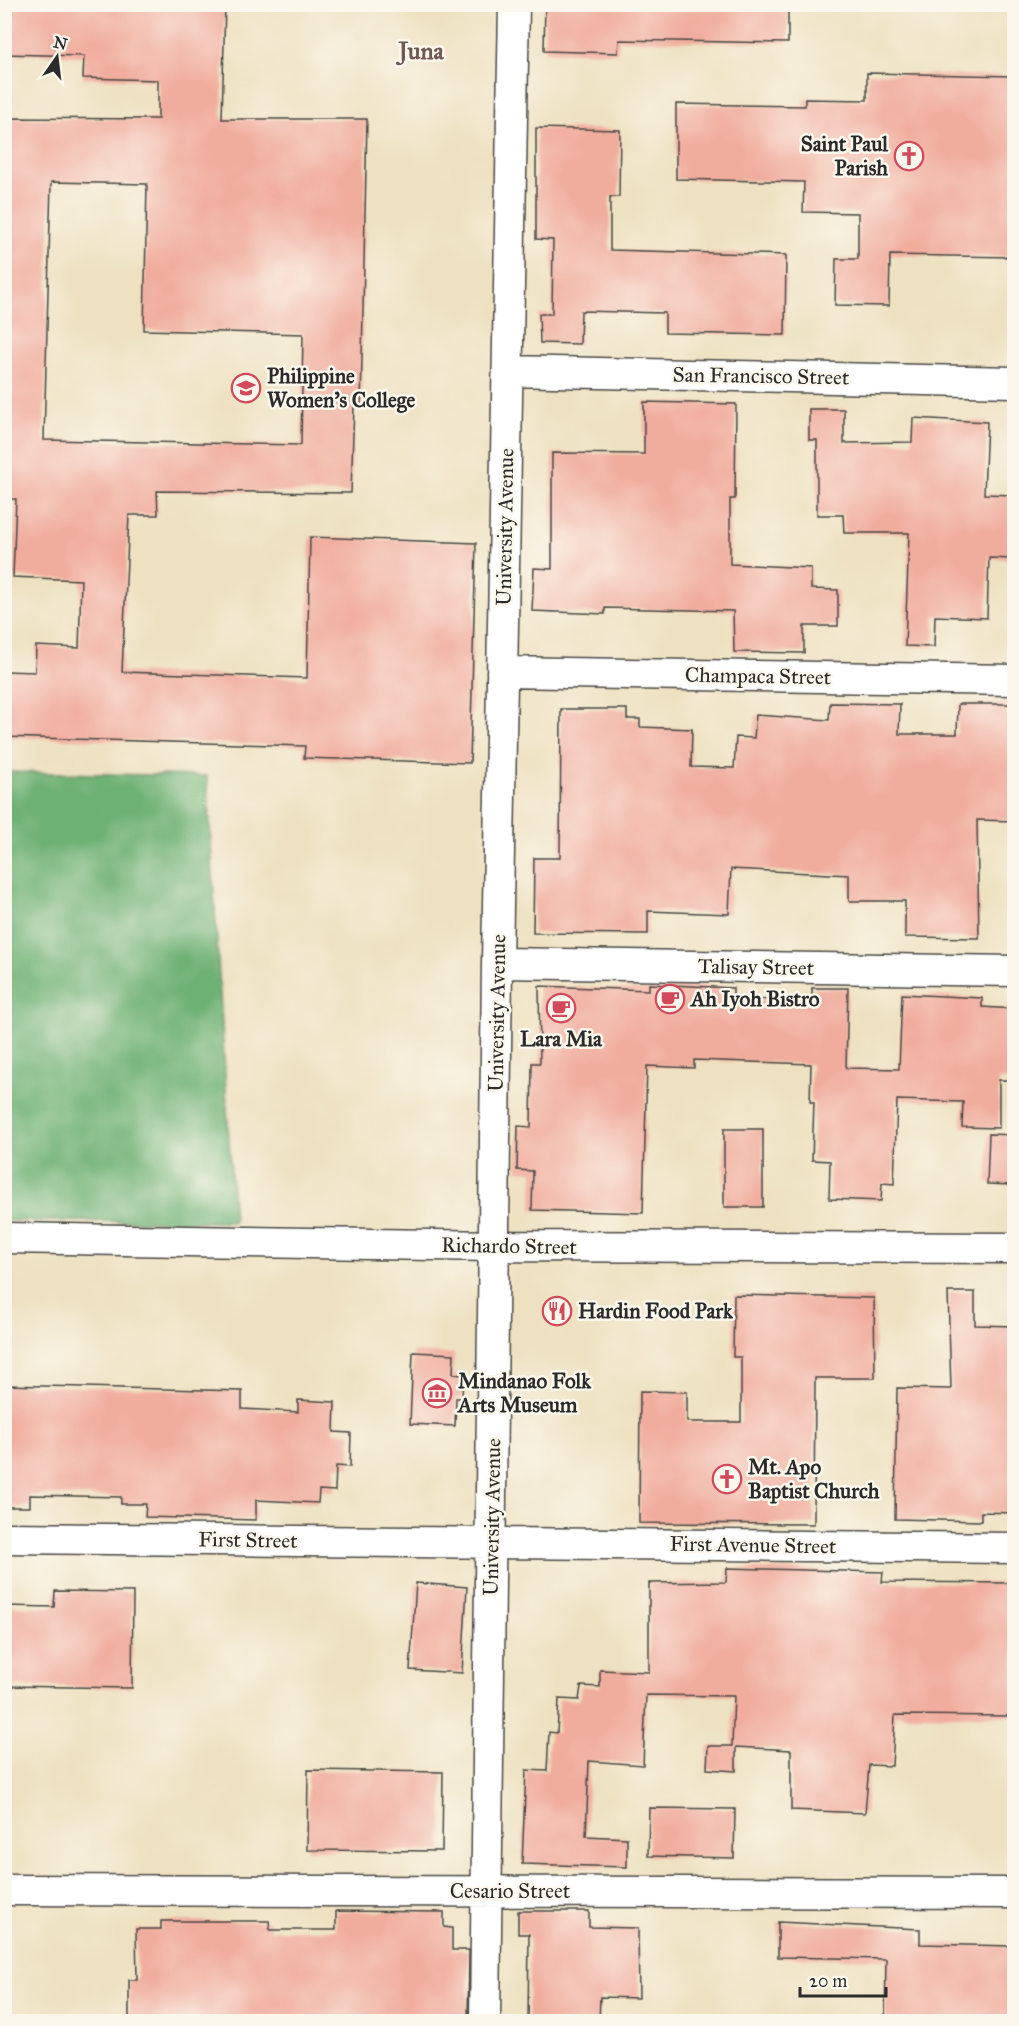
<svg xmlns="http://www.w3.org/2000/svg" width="1019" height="2026" font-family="'IM FELL Great Primer',serif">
<rect width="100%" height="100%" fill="#fbf7ec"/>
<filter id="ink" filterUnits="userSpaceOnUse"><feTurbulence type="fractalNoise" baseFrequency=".0167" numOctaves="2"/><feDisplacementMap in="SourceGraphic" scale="12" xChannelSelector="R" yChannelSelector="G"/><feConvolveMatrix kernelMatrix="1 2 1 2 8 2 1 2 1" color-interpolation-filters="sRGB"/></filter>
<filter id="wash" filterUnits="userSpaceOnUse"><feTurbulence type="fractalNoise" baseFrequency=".008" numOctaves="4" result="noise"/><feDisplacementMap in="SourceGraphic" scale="24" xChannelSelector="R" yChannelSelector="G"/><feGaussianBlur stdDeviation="1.35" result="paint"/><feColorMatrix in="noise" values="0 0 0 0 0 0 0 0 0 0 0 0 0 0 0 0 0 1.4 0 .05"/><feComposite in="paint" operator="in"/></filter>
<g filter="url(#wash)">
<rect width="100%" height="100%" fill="#eee1c1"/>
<path fill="#6eb174" stroke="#4c6e50" stroke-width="1.5" d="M5,772L207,776L234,1222L5,1221Z"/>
<g id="blocks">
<path fill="#f0ac9d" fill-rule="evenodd" d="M4,4H225L222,119H367L361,406H354L351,493L157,491L158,515H129L122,672L307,678L310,537L476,543L470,763L304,758L305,746L4,737V671L35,672L36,646L79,648L81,580L13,577L16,499H4V118L158,119V80L83,78L84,56L4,54ZM51,182L147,184L144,330L303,334L301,445L44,440Z
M545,4H788V43L619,40L618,53L544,51Z
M867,73L1014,76V257L890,255L889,306L835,305L836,259H858V213L803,212L804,182L676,179V104L805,106V99L867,100Z
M536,128L620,130L619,197H610V250L786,255L785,335L665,333V313L581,311L580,344L540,343L539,314H552L553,240L536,239Z
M644,402L736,404L735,499H730V564L811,568V589L838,590V626H804V653L734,652L733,611L605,608V614L532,611L534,568L552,569V453L644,454Z
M809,409H844V443L912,442L913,418L987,422L984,494L1014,495V559L989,558L987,618L935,616L934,647L905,646L909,533H844L843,515H817V440H809Z
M830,703L900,704L899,734H957L958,704H1014V821L977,820L979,938L905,937V901H849V875L731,869L729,914L648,911V934L533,933L534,858H560L561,709H627V719H640V727L692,729L691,767L734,768L736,737L754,738L756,715L829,720Z
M649,984L733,988V998L812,1002V988H848L846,1068L899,1069L902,994L982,998V1007L1014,1009V1080H999V1128L962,1127L963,1102L897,1100L894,1184L882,1183L881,1201L829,1199L830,1161L812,1160L814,1102H810L811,1064L694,1060V1068L647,1066L643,1213L532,1210L533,1171L517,1170L518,1126L531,1127L532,1063H540L539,986L649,990Z
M724,1129H763V1207H724Z
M989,1134L1014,1135V1185L987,1184Z
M948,1292H975V1325L1014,1326V1513L981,1512V1521L895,1519L897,1388L951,1389Z
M734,1295L874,1298L875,1378H815L814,1524L639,1523L640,1391L687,1392V1422H741V1357H733Z
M413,1352L454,1354L453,1374L463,1375L462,1398H456L455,1426L410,1424Z
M4,1385L242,1391V1409L298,1412V1400L335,1402L334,1432L351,1433L350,1467L336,1466L335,1491L319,1490L318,1503L256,1500V1520L145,1517L146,1504H121V1497L30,1495V1507H4Z
M727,1568L883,1572L882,1582L1014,1583V1716L895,1715L892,1766L869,1765L865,1813L791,1810V1750L736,1747V1771L707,1769L708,1746H732L734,1696L646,1695L643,1765L589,1761L586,1836L627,1838V1867L522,1864L526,1770L547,1771L549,1732L557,1733L559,1699L579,1700L581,1686L600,1687V1670L649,1672V1583L726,1582Z
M416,1583L467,1587L462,1673L410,1670Z
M55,1591L133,1592L132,1688L4,1686V1606L54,1607Z
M308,1770L443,1772L442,1851L307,1850Z
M649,1808L735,1809L734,1858L648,1856Z
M336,1911L444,1912V1927L452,1928V1950H469L468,2022H129V1980H137L136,1929H161V1921H269L270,1930H336Z
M518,1911H589V1927L638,1928L639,1998L600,1997L599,2022H528L529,1934H518Z
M778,1922L920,1929V1944L1014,1946V2022H885L886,1959L778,1957Z"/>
</g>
</g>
<g filter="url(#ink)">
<use href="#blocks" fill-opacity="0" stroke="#484642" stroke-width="1.5"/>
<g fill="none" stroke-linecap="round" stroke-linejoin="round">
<g stroke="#484642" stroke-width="33">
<path id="street" d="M508,371L1014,382
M502,672L1014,680
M497,963L1014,971
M4,1238L495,1246L1014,1248
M4,1538L1014,1548
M4,1890L1014,1893
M485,2022L497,963L514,4"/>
</g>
<use href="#street" stroke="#fff" stroke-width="30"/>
</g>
</g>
<defs>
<g id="church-ring" transform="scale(1.5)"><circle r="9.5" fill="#fbf7ec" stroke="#d1495b" stroke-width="1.5"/><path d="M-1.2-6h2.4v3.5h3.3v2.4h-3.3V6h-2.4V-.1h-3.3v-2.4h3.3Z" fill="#d1495b"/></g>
<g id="university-ring" transform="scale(1.5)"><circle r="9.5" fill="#fbf7ec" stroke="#d1495b" stroke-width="1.5"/><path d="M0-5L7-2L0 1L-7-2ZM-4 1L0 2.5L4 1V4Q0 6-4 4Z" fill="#d1495b"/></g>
<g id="cafe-ring" transform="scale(1.5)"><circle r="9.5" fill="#fbf7ec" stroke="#d1495b" stroke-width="1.5"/><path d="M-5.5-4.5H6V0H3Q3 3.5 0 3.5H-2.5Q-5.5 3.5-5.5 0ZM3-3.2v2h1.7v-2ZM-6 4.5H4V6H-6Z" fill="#d1495b"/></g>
<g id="restaurant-ring" transform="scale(1.5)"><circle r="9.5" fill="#fbf7ec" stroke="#d1495b" stroke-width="1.5"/><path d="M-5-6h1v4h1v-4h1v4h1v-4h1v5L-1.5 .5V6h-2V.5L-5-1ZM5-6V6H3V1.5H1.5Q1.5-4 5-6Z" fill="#d1495b"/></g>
<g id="museum-ring" transform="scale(1.5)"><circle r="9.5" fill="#fbf7ec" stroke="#d1495b" stroke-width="1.5"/><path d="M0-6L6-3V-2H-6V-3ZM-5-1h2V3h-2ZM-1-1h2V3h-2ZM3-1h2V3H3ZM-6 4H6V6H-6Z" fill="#d1495b"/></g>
</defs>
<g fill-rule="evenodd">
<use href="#church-ring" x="909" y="156"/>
<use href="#university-ring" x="246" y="388"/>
<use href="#cafe-ring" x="670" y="999"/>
<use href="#cafe-ring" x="561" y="1008"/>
<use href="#restaurant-ring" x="557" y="1311"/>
<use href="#museum-ring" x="437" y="1393"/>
<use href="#church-ring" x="727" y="1479"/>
</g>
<g text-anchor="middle" stroke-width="5" stroke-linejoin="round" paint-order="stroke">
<g font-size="21" font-weight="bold" fill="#2b2b2b" stroke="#fbf7ec" text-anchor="start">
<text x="888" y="151" text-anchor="end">Saint Paul<tspan x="888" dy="24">Parish</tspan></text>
<text x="267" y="383">Philippine<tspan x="267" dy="24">Women's College</tspan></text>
<text x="691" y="1006">Ah Iyoh Bistro</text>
<text x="561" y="1046" text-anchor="middle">Lara Mia</text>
<text x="578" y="1318">Hardin Food Park</text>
<text x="458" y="1388">Mindanao Folk<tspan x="458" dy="24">Arts Museum</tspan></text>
<text x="748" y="1474">Mt. Apo<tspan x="748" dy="24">Baptist Church</tspan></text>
</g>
<g font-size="21" fill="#2b2b2b" stroke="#fbf7ec">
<text transform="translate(761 376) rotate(1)" y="7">San Francisco Street</text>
<text transform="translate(505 527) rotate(-89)" y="7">University Avenue</text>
<text transform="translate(758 676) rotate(1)" y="7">Champaca Street</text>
<text transform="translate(756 967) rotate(1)" y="7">Talisay Street</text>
<text transform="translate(497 1013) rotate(-89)" y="7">University Avenue</text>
<text transform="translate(509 1246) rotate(1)" y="7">Richardo Street</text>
<text transform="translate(492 1517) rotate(-89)" y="7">University Avenue</text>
<text transform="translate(248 1540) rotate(1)" y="7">First Street</text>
<text transform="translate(753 1545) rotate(1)" y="7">First Avenue Street</text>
<text x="510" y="1898">Cesario Street</text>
</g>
<g font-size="24" font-weight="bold" fill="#705853" stroke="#fbf7ec">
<text x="421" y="59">Juna</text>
</g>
</g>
<rect width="1019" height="2026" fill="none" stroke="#fbf7ec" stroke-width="24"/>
<g transform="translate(57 57) rotate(14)" stroke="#fbf7ec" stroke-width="4.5" paint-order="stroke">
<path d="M0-4.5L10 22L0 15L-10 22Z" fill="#2b2b2b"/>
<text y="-9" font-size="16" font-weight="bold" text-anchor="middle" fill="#2b2b2b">N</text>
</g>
<path d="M800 1987v9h86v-9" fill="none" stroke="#2b2b2b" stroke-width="3"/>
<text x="809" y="1987" font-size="18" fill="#2b2b2b" stroke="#fbf7ec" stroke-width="4.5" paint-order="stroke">20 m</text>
</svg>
